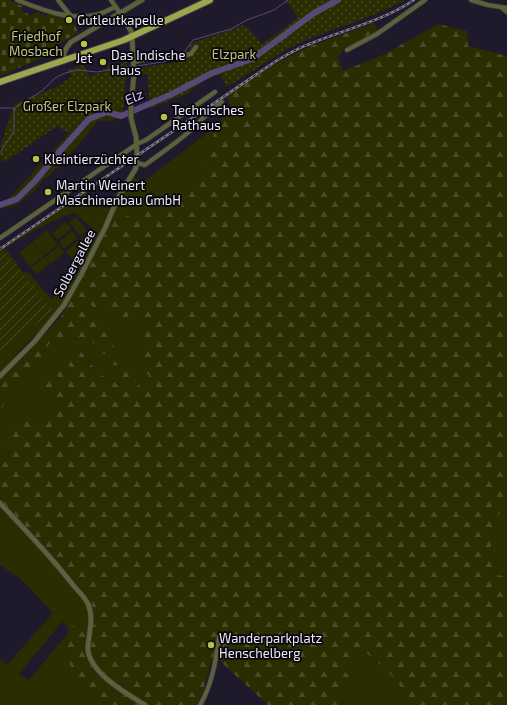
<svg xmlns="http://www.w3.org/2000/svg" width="507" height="705" font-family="'Exo 2',sans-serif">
<defs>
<pattern id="forest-firs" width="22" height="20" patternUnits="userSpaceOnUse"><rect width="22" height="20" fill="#292d00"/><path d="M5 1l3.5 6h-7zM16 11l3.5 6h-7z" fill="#484b26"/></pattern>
<pattern id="cemetery-stones" width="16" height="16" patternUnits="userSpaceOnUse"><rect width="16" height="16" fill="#292d00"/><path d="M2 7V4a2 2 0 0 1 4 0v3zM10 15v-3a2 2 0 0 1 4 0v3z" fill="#484b26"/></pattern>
<pattern id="park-dots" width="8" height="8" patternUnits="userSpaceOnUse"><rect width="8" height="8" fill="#292d00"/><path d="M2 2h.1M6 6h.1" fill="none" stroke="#484b26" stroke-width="1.8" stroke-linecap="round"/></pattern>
<pattern id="garden-furrows" width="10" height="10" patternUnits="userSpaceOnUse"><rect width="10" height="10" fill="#292d00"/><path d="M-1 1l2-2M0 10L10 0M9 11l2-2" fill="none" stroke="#484b26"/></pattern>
</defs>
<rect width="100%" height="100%" fill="#1f1a2b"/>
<path fill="#292d00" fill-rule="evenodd" d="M106,105L121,107L123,113C117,122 108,121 98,121L81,142L49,176L42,181L34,191L16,205L0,209V204L5,203L69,133Z
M216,126L204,172L164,205L111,221L120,198L134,176L141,184Z
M86,191L111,210L63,305L13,358L19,362L9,373L0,385V353L52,310L4,250L0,253V250ZM75,213L93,229L66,251L79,268L74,279L51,299L29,273L23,272L5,248C24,236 53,218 75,213Z
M76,217L87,231L80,236L69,222Z
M66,222L71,229L58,240L52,233Z
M47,230L58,245L44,255L33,241Z
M72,231L78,238L64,249L59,242Z
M33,242L44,256L30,267L19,252Z
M59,246L64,253L51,264L45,257Z
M45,257L50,264L36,275L31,268Z
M86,302L98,310L119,315L131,313L152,319L136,360L149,376L135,388L124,368L120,385L98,373L80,349V379L56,370L60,386L41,380L58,403L40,423L3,439L11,449L2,466L0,465V416L9,388L33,369L53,338L55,337L58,341L86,339L101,347L98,355L109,352L105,363L123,366L87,317L83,310Z
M0,499L90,597L96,623L68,627L62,622L19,674L29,680L67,634L65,659L86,685L109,705H0V659L7,665L53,613L22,580L0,565Z
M504,509L507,511V577L493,575L491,545L494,520Z
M364,651L387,670L409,697L419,705H345V703L337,695L350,678L342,667Z"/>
<path fill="url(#forest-firs)" d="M374,23L378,31L344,49L338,57L343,71L385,54L438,24L467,31L468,46L507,56V511L504,509L494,520L491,545L493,574L507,577V705H419L409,697L387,670L364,651L342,667L350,678L337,695L345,704V705H268L219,660L212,659L202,695L196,705H109L86,685L65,659L68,627L96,623L90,597L0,499V465L2,466L11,450L3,439L32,415L40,423L58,403L41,380L50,378L60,386L56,370L79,378L67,363L79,349L98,373L119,385L124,367L135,388L149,376L136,360L152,319L131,313L121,325L119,315L98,310L86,302L83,310L87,317L97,316L124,366L105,364L109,352L98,356L100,347L86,339L58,341L55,338H53L33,369L9,388L0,416V385L9,373L61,317L111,221L164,205L204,172L216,126L231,109L227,95L277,63L308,47Z"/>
<path fill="url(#cemetery-stones)" d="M0,0H9L22,6V12L27,13L30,16L37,12L46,16L49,14L74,18V23L78,33L56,45L51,54L0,76Z"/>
<path fill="url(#park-dots)" d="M285,0H405L376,14L308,39L287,49L227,87L220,74L203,81L187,94L150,108L147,74H139L138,68L178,62L188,56L190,44L245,25L262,44L298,18Z
M124,61L127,62L123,113L121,107L106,105L69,133L57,126L5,162L0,159C0,143 8,120 15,104L59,86L72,76L67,70L84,65L89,76L104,72L110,63L118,64Z"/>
<path fill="url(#garden-furrows)" d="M4,250L53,310L0,353V253Z"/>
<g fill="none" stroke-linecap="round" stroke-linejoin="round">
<path stroke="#584876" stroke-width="1" d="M183,54L193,40L231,29L247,20L274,10L288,0
M137,66L174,60L177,58
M0,108H15
M0,153L14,131V111L17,106L42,91L55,78L65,73L78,70L97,72L130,66"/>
<path stroke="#584876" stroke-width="6" d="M0,205L17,199L35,181L61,150L89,119L107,112L121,116L172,94L212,73L252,59L314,13L338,0"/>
<g stroke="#3c3747" stroke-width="5.5">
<path id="minor" d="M17,0C40,9 69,21 95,15C102,14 108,10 115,7
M58,0L70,15
M111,0L120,13
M471,0L488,5L507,8
M502,8L507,12
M347,50L377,34L425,0
M134,62L156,57L182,56L191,54L196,47
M137,163L145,165C160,154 176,143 190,131C200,121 210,110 222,102
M0,238L137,144L146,140L215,92
M200,705C212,685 216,660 219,637"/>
</g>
<g stroke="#3c3747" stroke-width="6">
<path id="tertiary" d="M64,61C62,53 66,48 71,42L142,0
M0,376L34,342L64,305L81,275L105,228L118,198L136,168L137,152L136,137L131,118V103L134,75L132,37L131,31L120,13
M0,503C25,530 51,556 73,585C78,591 85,597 88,604C94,618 89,632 88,646C86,671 127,694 145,705"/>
</g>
<g stroke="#3c3747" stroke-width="8">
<path id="primary" d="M0,82L124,40L210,0"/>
</g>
<use href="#minor" stroke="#5c6138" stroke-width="4"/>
<use href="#tertiary" stroke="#5c6138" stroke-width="4.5"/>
<use href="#primary" stroke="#9da64c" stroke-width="6"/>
<g stroke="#817d8c" stroke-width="2.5">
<path id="rail" d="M0,249L276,61C288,54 300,47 312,43C346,29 383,21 414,0"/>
</g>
<use href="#rail" stroke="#08060d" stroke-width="1" stroke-dasharray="3" stroke-linecap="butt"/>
</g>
<g fill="#b6c149" stroke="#08060d" stroke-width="1.5">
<circle cx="69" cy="20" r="4"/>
<circle cx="84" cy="44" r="4"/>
<circle cx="103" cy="62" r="4"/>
<circle cx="164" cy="117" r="4"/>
<circle cx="36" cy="159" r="4"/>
<circle cx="48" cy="192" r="4"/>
<circle cx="211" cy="645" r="4"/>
</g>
<g text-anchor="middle" stroke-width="3.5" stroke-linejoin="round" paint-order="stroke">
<g font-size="13" fill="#ede9f6" stroke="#08060d" text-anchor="start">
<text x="77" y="25">Gutleutkapelle</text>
<text x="111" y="60">Das Indische<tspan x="111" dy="15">Haus</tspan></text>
<text x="84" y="63" text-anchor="middle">Jet</text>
<text x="172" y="115">Technisches<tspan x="172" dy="15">Rathaus</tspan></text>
<text x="44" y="164">Kleintierzüchter</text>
<text x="56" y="190">Martin Weinert<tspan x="56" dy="15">Maschinenbau GmbH</tspan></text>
<text x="219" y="643">Wanderparkplatz<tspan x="219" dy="15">Henschelberg</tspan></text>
</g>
<g font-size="13" fill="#c0c978" stroke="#08060d">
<text x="36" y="41">Friedhof<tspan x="36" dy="15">Mosbach</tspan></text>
<text x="234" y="59">Elzpark</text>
<text x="67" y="111">Großer Elzpark</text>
</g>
<g font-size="13" fill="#ede9f6" stroke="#08060d">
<text transform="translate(74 263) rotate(-62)" y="5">Solbergallee</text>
</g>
<g font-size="14" font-style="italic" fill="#d5c2fe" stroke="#08060d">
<text transform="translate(134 97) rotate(-25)" y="5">Elz</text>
</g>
</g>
</svg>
